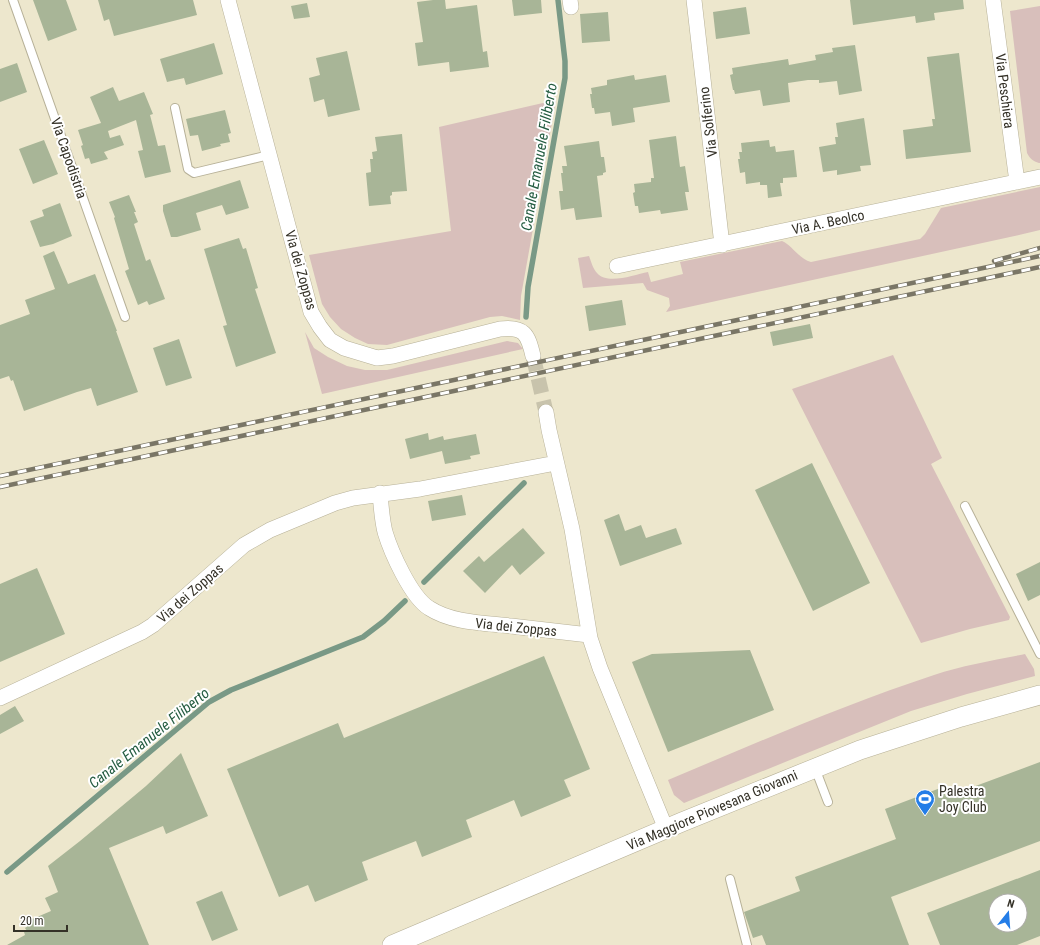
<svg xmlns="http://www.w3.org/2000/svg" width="1040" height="945" font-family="'Roboto Condensed',sans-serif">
<rect width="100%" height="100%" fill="#ede7cd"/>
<path fill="#d8bfbb" d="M1040,6V163H1039C1033,161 1030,159 1027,153L1010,11Z
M556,100L521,296L520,320L502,316L490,317L387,345L368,344L355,338L341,329L330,317L322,304L309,255L451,231L439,127Z
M1040,187V230L1019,235L666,312L670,306L669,298L647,290L643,283L583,288L578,258L589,256C591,261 593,269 597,273C607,285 634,275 648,272L651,282L683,274L680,262L782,241C793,246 799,259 811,262L920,239L925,234L941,208Z
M305,332L314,348L328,357L347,366L365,370H387L507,341L518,343L523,349L322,394Z
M893,355L942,458L931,464L1010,617L1009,620L970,629L921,643L792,389Z
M1025,654L1034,669L1035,676L967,694L911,711L684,803L674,795L668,780C756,743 843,705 934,675C963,665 995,660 1025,654Z"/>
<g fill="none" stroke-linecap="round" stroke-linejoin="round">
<path stroke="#799986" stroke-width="5.5" d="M526,317L528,287L565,78V61L558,0
M424,582L524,483
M7,872L209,702L231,690L363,637L384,621L405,601"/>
</g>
<path fill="#a8b597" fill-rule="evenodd" d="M33,0H66L77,30L48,41Z
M98,0H193L197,15L114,36L109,19L104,21Z
M433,0H445L446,9L477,5L483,52L487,51L489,67L450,72L449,62L418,66L415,43L423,42L417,2Z
M512,0H541L542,13L514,16Z
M850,0H963L964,9L934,13L935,20L916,23L915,16L853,25Z
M307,3L310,17L294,19L291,6Z
M746,7L750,34L716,39L713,12Z
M608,12L610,41L582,43L580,14Z
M214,43L223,74L186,85L184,78L167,82L160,59Z
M855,45L862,91L839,95L837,81L819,83V80H808L788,83L790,102L763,106L760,90L735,94L734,90H733L730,75L733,74L732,68L788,59L789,65L816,60L815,55L833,52L832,48Z
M347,51L360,110L328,117L324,99L314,102L309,78L320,75L316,58Z
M959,53L971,152L906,159L903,130L933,126L932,119H935L927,57Z
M17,63L27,92L0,102V69Z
M634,75L635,80L666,75L670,102L633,108L635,122L612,126L610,112L595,114L594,108H592L590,94H592L591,88L607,85V80Z
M113,87L119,101L144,92L153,114L150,115L158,146L165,145L171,172L145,178L138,151L143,150L136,120L108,131L110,138L120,135L124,145L104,152L108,159L91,164L89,158L85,159L81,146L83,145L78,130L101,123L90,97Z
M225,110L231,133L228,134L230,142L220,144L221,146L202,151L198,135L190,136L186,119Z
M864,118L871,165L860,166L861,171L837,175V170L823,172L819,147L836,144L835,137H838L836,123Z
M402,134L407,191L392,192V195L390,196L391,204L369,206L366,173L371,172L370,159H373L372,152L377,151L375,137Z
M676,136L680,167L685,166L689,192H685L688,210L661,214L660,210L639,213L638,206H635L633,193L635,192L634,184L651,182V178H654L649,140Z
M44,140L58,174L33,184L19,149Z
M769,140L770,147L775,146L776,152L794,150L797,177L783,178V183H780L782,196L768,198L767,185H760V182L746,184L745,172L740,173L738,159H740L739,152H742L741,143Z
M599,141L601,157H604L606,172L603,173V175L597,176L602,217L576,220L574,208L561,210L559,191H563L561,173H563L562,166H567L564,146Z
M240,180L249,208L226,215L222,205L196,213L201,230L177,237H171L163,211V205Z
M129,195L136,212H134L138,222L134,224L146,261L150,259L165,299L149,305L147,301L138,305L125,271L129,269L114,218L115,217L109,202Z
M60,203L72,236L53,244L40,247L30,221L44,216L42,210Z
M239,238L243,249L246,248L258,288L255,289L276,353L236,367L223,326L227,325L204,249Z
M54,251L68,284L95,274L117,331H116L138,392L97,406L91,388L77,392L24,411L13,380L11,381L9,376L0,379V325L30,314L25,300L55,289L43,256Z
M622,300L626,325L589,331L585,306Z
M810,324L813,338L773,346L770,332Z
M179,339L192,378L166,386L153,348Z
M428,433L429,440L443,436L444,440L476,434L480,454L470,456L471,459L445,464L442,451L410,459L405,439Z
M812,463L870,583L813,611L755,490Z
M462,495L466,515L432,521L428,501Z
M619,514L625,531L641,525L646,538L676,528L682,544L620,566L604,520Z
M523,528L545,553L520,575L512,565L485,593L463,571L479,556L484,562Z
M1040,562V595L1028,601L1016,574Z
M37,568L65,634L0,662V584Z
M750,650L774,710L668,752L632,662L652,654Z
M544,656L590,769L564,780L571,796L521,817L514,800L466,820L472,837L422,857L416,841L362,862L368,880L315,902L308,885L279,897L227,769L338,723L344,738Z
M15,706L24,721L0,734V715Z
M181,753L208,816L166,834L163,826L109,848L149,945H7L25,935L24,932L27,931L25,928L28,926L27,923L30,921V920L51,911L45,898L58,892L48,866L80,841L146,786Z
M1040,762V841L891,897L909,945H766L762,935L753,938L744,912L800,891L795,877L896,839L885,809L943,787L946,797Z
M1040,870V936L1017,945H940L927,913ZM996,901H1020V925H996Z
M222,891L238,930L212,941L196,902Z"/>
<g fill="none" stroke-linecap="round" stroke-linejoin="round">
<path stroke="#c8c3ac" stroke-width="15" stroke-dasharray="15 8" stroke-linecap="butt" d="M533,356L546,412"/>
<g stroke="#b7b198" stroke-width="10">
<path id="service" d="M13,0L125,317
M175,108L188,169L194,173L269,155
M965,506L1040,654
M815,768L828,802
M730,879L747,945"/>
</g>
<g stroke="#b7b198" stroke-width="16">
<path id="minor" d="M228,0L311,312L320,327L330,340L344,348L377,358L393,356L500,329C524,326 528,334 533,356
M570,0L571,7
M694,0L722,245
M993,0L1017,182
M617,266L1040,177
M546,412L549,430L572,529L590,638L600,668L666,829
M380,493C381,506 382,520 385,532C391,552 411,597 429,608C452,623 484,623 511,626C537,629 563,632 589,635
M0,698L142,632L153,625L244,545L270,530L335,503L353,498L420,489L556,463"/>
</g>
<g stroke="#b7b198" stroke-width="20">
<path id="tertiary" d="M392,945L682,822L860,750L961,717L1040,695"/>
</g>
<use href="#service" stroke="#fff" stroke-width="8"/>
<use href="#minor" stroke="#fff" stroke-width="15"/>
<use href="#tertiary" stroke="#fff" stroke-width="19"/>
<g stroke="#7a7666" stroke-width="4.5">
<path id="rail" d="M994,261L1040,248
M0,476L1040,256
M0,487L1040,267"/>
</g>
<use href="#rail" stroke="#fff" stroke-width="3" stroke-dasharray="9" stroke-linecap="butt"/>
</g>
<defs>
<g id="stadium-pin" transform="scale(1)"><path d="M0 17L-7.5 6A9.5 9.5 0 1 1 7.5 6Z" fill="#247de7" stroke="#fff"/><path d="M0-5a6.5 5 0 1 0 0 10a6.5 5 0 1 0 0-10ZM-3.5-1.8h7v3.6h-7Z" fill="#fff"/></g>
</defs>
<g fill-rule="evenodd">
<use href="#stadium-pin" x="925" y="799"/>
</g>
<g text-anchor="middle" stroke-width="4" stroke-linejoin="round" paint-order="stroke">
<g font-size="14" fill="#343127" stroke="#fff">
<text transform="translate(1005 91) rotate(83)" y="5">Via Peschiera</text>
<text transform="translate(708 122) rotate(-97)" y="5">Via Solferino</text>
<text transform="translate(69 158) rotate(71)" y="5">Via Capodistria</text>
<text transform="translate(828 222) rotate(-12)" y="5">Via A. Beolco</text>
<text transform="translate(301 270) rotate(74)" y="5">Via dei Zoppas</text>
<text transform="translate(190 593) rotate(-41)" y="5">Via dei Zoppas</text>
<text transform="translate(516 627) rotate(6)" y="5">Via dei Zoppas</text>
<text transform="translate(712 810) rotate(-23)" y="5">Via Maggiore Piovesana Giovanni</text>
</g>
<g font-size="14" fill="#343127" stroke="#fff" text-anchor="start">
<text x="939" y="796">Palestra<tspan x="939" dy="16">Joy Club</tspan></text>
</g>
<g font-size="15" font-style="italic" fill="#245c41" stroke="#fff">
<text transform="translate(539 157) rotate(-80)" y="5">Canale Emanuele Filiberto</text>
<text transform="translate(149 738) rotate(-39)" y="5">Canale Emanuele Filiberto</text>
</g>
</g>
<g transform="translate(1008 913) rotate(17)"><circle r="19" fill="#ffffff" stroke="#aeada9"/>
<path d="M0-3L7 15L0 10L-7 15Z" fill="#247de7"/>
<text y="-6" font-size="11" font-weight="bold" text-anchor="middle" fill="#343127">N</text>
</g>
<path d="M14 925v6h53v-6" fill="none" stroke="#343127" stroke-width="2"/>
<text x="20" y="925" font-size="12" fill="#343127" stroke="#ffffff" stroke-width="3" paint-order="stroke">20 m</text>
</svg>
